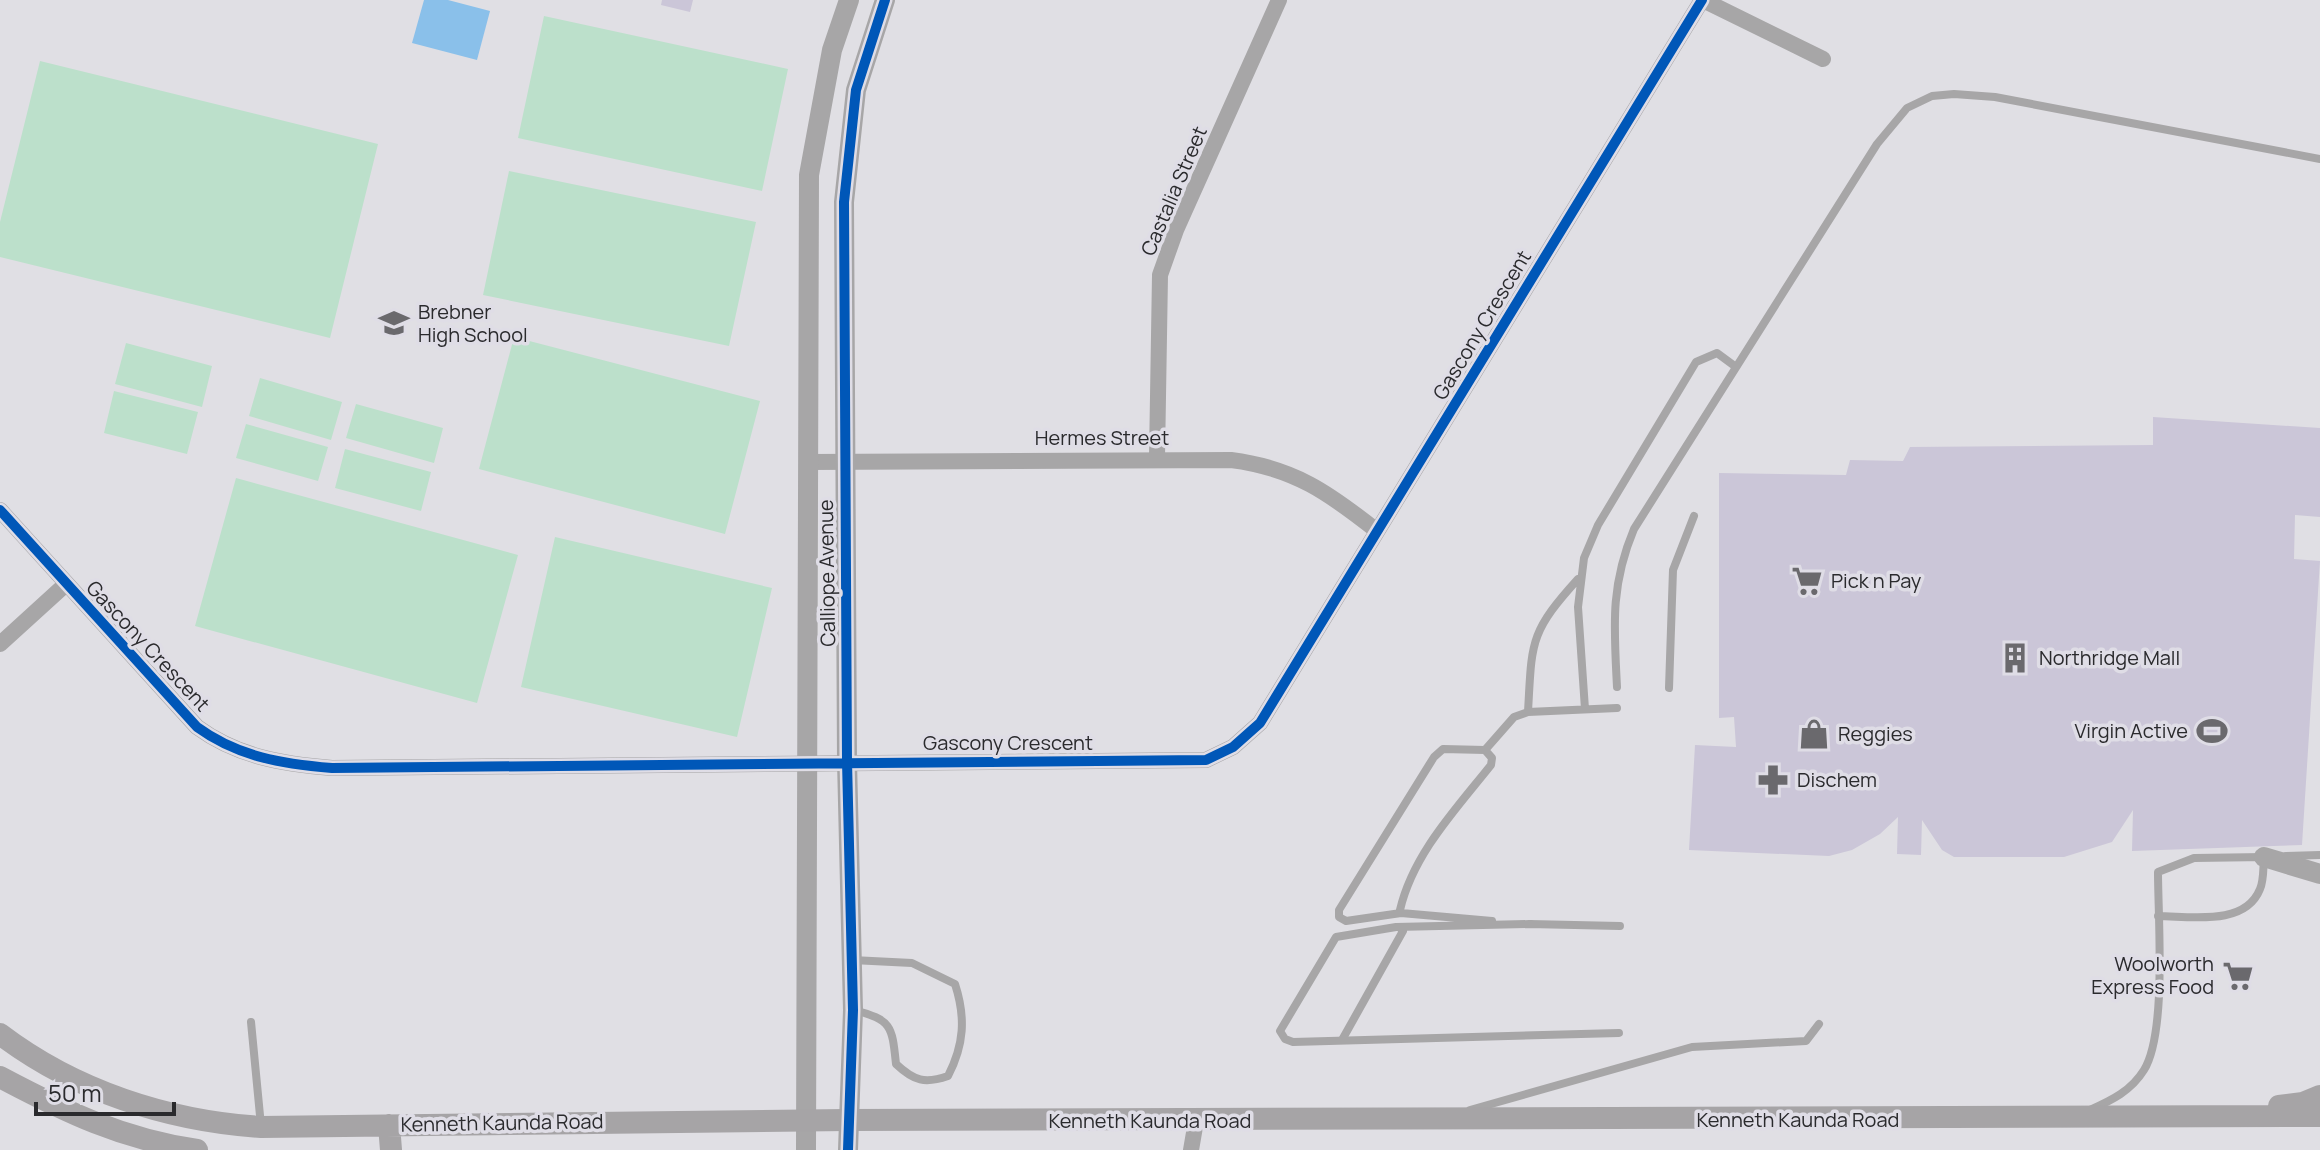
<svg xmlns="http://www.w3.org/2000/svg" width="2320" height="1150" font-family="Manrope,sans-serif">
<rect width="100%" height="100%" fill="#e0dfe4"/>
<path fill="#bce0cb" d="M544,16L788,69L762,191L518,138Z
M40,61L378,144L330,338L0,257V222Z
M509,171L756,222L729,346L483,295Z
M514,337L760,401L725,534L479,469Z
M126,343L212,366L202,407L115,384Z
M260,378L342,402L331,440L249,416Z
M114,391L198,412L187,454L104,433Z
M356,404L443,428L434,463L346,438Z
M246,424L328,447L318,481L236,458Z
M345,449L431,472L421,511L335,488Z
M236,478L518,555L477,703L195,626Z
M555,537L772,588L737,737L521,687Z"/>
<path fill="#8ac0ea" d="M424,0H448L490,11L477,60L412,43Z"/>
<path fill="#cbc6d8" d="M662,0H693L690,12L661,5Z
M2153,417L2320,428V517L2295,515L2294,559L2320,561L2302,845L2132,851L2133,810L2112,842L2064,857H1954L1942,850L1922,820L1921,855L1897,854L1898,817L1880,834L1852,850L1829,856L1689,850L1695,745L1736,747L1734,717L1719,718V473L1846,475L1850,460L1903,461L1910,447L2153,445Z"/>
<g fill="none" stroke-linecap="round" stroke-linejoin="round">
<path stroke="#a7a6a7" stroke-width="8" d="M1617,687C1614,627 1610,586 1634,529L1877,144L1907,108L1932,96L1954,94L1995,97L2320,159
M1669,688L1673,570L1694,516
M1585,709L1578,607L1584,558L1598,525L1696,362L1717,353L1736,367
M1528,712C1532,642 1529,633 1578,579
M1485,750L1492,758L1491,765C1456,809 1413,854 1400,910L1401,913L1492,921
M2286,856L2320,855
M1401,913L1346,921L1339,917V910L1434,757L1443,749L1485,750L1514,717L1528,712L1617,708
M2158,916C2189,916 2245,927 2260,889C2264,880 2263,868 2264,858
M1529,924L1620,926
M1531,924L1396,927L1336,937L1280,1031L1285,1039L1293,1042L1619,1033
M852,960L912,963L955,984C966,1018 964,1045 948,1076C925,1084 914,1081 896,1064C892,1026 892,1020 854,1010
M251,1022L261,1126
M1342,1040L1403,931L1401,929
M1470,1110L1692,1047L1806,1041L1819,1024
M2090,1110C2112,1100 2131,1091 2144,1070C2167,1033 2158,919 2158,872L2194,858L2265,857"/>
<path stroke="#a7a6a7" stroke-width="16" d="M1703,0L1823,59
M1157,457L1160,275L1176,230L1279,0
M808,462L1231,460C1294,468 1329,493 1377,531
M0,510L197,727C238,757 283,764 332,768L1206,760L1233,747L1260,723L1702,0
M0,644L66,584
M1191,1150L1196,1121"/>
<path stroke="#a7a6a7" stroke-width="20" d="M2264,857L2320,874
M806,1150L809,175L832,50L849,0
M848,1150L853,1010L847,761L844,202L856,90L885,0"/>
<path stroke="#a6a4a6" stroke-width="22" d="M0,1034C75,1091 168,1121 261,1127L847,1120L2320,1116
M0,1077C66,1112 122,1139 197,1150
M2279,1106L2303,1103L2320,1096
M389,1125L391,1150"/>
<g stroke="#dfdde6" stroke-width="15">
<path id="cycleway" d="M0,510L197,727C238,757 283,764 332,768L1206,760L1233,747L1260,723L1702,0
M848,1150L853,1010L847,761L844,202L856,90L885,0"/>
</g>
<use href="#cycleway" stroke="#0057b8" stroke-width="10"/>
</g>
<defs>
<g id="school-bare" transform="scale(2.4)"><path d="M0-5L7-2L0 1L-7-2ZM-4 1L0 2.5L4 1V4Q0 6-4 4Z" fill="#6a696d" stroke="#dfdde6" stroke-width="2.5" paint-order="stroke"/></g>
<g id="supermarket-bare" transform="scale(2.4)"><path d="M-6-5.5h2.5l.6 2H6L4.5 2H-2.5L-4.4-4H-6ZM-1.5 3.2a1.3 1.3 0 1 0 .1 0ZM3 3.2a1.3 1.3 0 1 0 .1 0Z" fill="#6a696d" stroke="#dfdde6" stroke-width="2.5" paint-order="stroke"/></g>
<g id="building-bare" transform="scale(2.4)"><path d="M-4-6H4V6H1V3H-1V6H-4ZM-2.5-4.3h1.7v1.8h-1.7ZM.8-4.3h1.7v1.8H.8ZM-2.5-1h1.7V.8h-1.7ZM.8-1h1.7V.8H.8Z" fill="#6a696d" stroke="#dfdde6" stroke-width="2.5" paint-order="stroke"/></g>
<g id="stadium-bare" transform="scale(2.4)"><path d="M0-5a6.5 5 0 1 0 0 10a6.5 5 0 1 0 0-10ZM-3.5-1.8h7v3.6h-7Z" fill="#6a696d" stroke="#dfdde6" stroke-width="2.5" paint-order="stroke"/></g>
<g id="shop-bare" transform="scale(2.4)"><path d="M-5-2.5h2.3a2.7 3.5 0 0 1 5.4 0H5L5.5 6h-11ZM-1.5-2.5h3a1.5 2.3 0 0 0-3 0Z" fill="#6a696d" stroke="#dfdde6" stroke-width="2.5" paint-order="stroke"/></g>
<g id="pharmacy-bare" transform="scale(2.4)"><path d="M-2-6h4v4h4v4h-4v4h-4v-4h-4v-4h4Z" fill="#6a696d" stroke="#dfdde6" stroke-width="2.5" paint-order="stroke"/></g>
</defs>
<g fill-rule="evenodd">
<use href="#school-bare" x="394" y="323"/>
<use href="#supermarket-bare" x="1807" y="581"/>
<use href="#building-bare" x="2015" y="658"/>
<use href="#stadium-bare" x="2212" y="731"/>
<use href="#shop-bare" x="1814" y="734"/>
<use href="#pharmacy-bare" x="1773" y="780"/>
<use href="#supermarket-bare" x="2238" y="976"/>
</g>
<g text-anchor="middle" stroke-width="7" stroke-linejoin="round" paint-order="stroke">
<g font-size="20" fill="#2a2a2d" stroke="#dfdde6">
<text transform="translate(1174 191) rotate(-67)" y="7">Castalia Street</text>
<text transform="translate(1482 325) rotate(-59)" y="7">Gascony Crescent</text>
<text x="1102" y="445">Hermes Street</text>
<text transform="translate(827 573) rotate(-91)" y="7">Calliope Avenue</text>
<text transform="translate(148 646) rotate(47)" y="7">Gascony Crescent</text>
<text x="1008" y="750">Gascony Crescent</text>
<text x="1798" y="1127">Kenneth Kaunda Road</text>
<text x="1150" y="1128">Kenneth Kaunda Road</text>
<text transform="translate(502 1123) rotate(-1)" y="7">Kenneth Kaunda Road</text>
</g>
<g font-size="20" fill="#2a2a2d" stroke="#dfdde6" text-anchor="start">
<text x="418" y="319">Brebner<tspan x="418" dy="23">High School</tspan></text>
<text x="1831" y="588">Pick n Pay</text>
<text x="2039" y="665">Northridge Mall</text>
<text x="2188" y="738" text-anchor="end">Virgin Active</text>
<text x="1838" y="741">Reggies</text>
<text x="1797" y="787">Dischem</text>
<text x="2214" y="971" text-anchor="end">Woolworth<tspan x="2214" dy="23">Express Food</tspan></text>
</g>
</g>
<path d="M36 1102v12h138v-12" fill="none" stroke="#2a2a2d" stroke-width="4"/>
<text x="48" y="1102" font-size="24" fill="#2a2a2d" stroke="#dfdde6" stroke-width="6" paint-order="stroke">50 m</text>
</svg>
